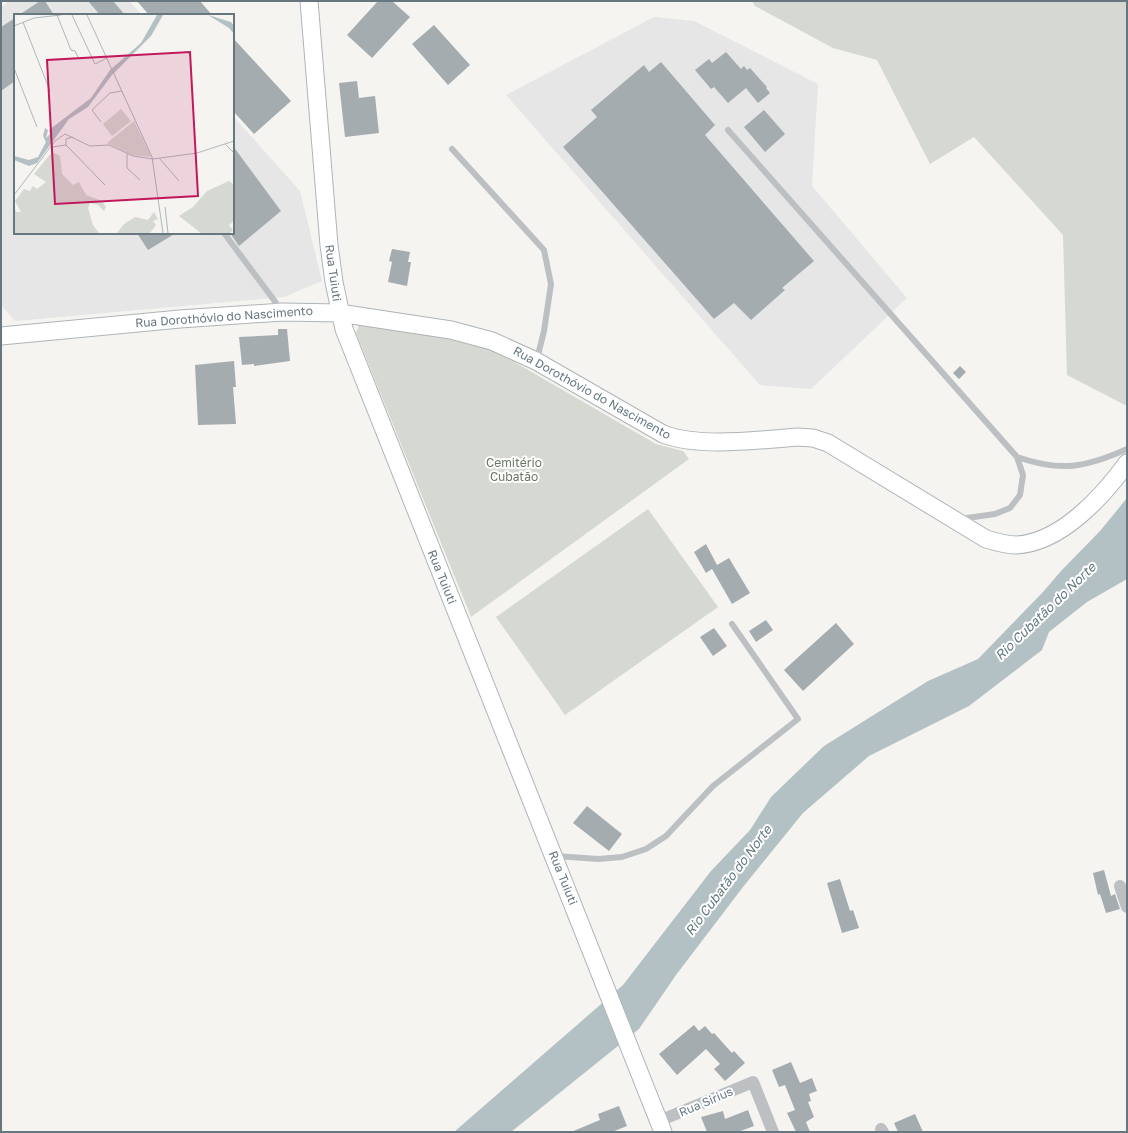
<svg xmlns="http://www.w3.org/2000/svg" width="1128" height="1133" font-family="'Golos Text',sans-serif">
<rect width="100%" height="100%" fill="#f5f4f1"/>
<path fill="#e5e6e5" d="M9,1H129L142,15H15V233H233V116L300,191L322,281L284,297L15,321L1,305V8Z
M654,17L694,21L818,84L812,186L907,298L811,389L760,385L506,95Z"/>
<path fill="#d5d9d1" d="M752,1H1127V406L1067,375L1063,235L974,137L930,164L877,60L833,48L755,6Z
M367,319L449,335L499,353L656,444L683,451L689,459L471,617L356,333L359,325Z
M648,509L718,607L565,715L496,617Z"/>
<path fill="#b4c1c4" d="M1127,498V579L1087,602L1049,632L1042,650L969,706L869,756L803,813L743,887L676,975L639,1029L511,1132H454L623,985L711,871L750,830L771,797L824,746L928,681L978,659L1043,592L1061,571L1100,531Z"/>
<path fill="#a4acb0" d="M40,1H45L54,15H19Z
M88,1H113L125,15H100Z
M137,1H200L212,15H149Z
M378,1H392L410,17L372,58L347,35Z
M15,18V81L1,91V27Z
M434,25L470,65L448,85L412,44Z
M233,38L291,101L254,134L233,111Z
M726,52L741,69L744,66L747,70L750,68L767,87L766,88L770,93L758,103L746,88L728,103L714,87L711,89L695,70L709,59L712,63Z
M661,62L715,125L705,135L814,261L782,288L785,290L751,320L734,303L714,319L563,147L597,117L591,110L644,65L649,72Z
M357,81L359,98L375,96L379,133L345,137L339,83Z
M764,110L785,134L765,152L744,127Z
M233,146L281,211L239,246L230,233H233Z
M137,233H176L148,250Z
M392,249L410,252L408,262H411L407,286L388,282L392,262L389,261Z
M278,329H287L290,361L254,366V364L242,365L239,337L278,335Z
M234,361L236,387H233L236,424L198,425L195,365Z
M960,366L966,372L959,379L953,373Z
M706,544L717,565L729,558L750,593L732,604L712,569L706,573L694,552Z
M766,620L773,630L756,642L749,631Z
M836,623L854,644L803,691L784,670Z
M714,628L727,646L713,656L700,637Z
M587,806L622,834L609,851L573,823Z
M1104,870L1111,896L1115,894L1120,909L1106,913L1100,894L1098,895L1093,873Z
M840,879L850,911L853,910L859,928L842,933L827,883Z
M694,1025L699,1031L705,1026L712,1034L714,1033L732,1053L734,1051L745,1063L725,1081L714,1069L720,1064L706,1049L677,1075L659,1054Z
M791,1062L800,1083L812,1078L817,1091L809,1094L811,1101L808,1102L814,1117L806,1122L810,1132H796L787,1113L795,1110L785,1085L779,1087L772,1070Z
M619,1106L627,1126L612,1132H571L600,1120L598,1114Z
M748,1110L754,1126L738,1132H707L701,1117L723,1111L725,1119Z
M915,1114L923,1132H898L894,1123Z"/>
<g fill="none" stroke-linecap="round" stroke-linejoin="round">
<g stroke="#aeb4b8" stroke-width="19">
<path id="secondary" d="M309,1L329,245L334,282L344,329L663,1132
M1,336L180,319L283,312L339,313L451,330L492,341L536,361L663,434C699,448 759,440 798,437L813,438L828,443L986,539C996,542 1006,545 1016,545C1061,543 1103,496 1127,463"/>
</g>
<path stroke="#bcc0c3" stroke-width="6" d="M728,130L1017,457
M452,149L544,250L551,284L544,331L537,359
M224,233L282,311
M960,519L995,514L1010,508L1020,495L1023,475L1017,457C1061,472 1085,468 1127,449
M556,856L598,859L622,857L646,849L666,836L713,786L798,719L732,624"/>
<path stroke="#bcc0c3" stroke-width="12" d="M1120,886L1127,907
M659,1121L753,1082L773,1132
M881,1129L883,1132"/>
<use href="#secondary" stroke="#fff" stroke-width="17"/>
</g>
<g text-anchor="middle" stroke-width="4" stroke-linejoin="round" paint-order="stroke">
<g font-size="12" fill="#667780" stroke="#fff">
<text transform="translate(333 273) rotate(82)" y="4">Rua Tuiuti</text>
<text transform="translate(224 317) rotate(-4)" y="4">Rua Dorothóvio do Nascimento</text>
<text transform="translate(592 393) rotate(29)" y="4">Rua Dorothóvio do Nascimento</text>
<text transform="translate(442 577) rotate(68)" y="4">Rua Tuiuti</text>
<text transform="translate(563 878) rotate(68)" y="4">Rua Tuiuti</text>
<text transform="translate(706 1102) rotate(-23)" y="4">Rua Sirius</text>
</g>
<g font-size="12" fill="#6a7764" stroke="#fff">
<text x="514" y="467">Cemitério<tspan x="514" dy="14">Cubatão</tspan></text>
</g>
<g font-size="13" font-style="italic" fill="#62787d" stroke="#fff">
<text transform="translate(1045 611) rotate(-44)" y="5">Rio Cubatão do Norte</text>
<text transform="translate(728 880) rotate(-53)" y="5">Rio Cubatão do Norte</text>
</g>
</g>
<g transform="translate(14 14)">
<rect width="220" height="220" fill="#f5f4f1"/>
<path d="M107,95L117,107L98,122L89,110ZM120,107L137,142L136,143L118,141L93,129ZM38,138L46,142L48,160L59,171L65,168L72,181L88,187L92,193L90,197L84,191L76,189L74,194L79,211L85,219H0V192L2,198H7L1,187L10,175L16,177L19,172L23,175L32,168L20,160ZM215,167L220,171V207L215,211L219,216L216,219H187L165,202L179,193L193,177ZM140,198L144,205L139,207L142,211L136,219H103L110,210L121,203L134,206Z" fill="#d5d9d1"/>
<path d="M143,1H149L137,22L98,61L74,93L55,105L23,149L15,152L0,146V142L15,146L24,143L32,128L29,122L31,114L34,116L32,124L36,120L35,116L77,84L96,56L127,29ZM194,1L217,8L220,12V20L215,14Z" fill="#b4c1c4"/>
<path fill="none" stroke="#afb7ba" stroke-width="1" d="M43,1L57,36L61,37L65,45M58,1L81,50L93,44M73,1L138,143L149,219M9,8L36,77M0,12L20,4L47,1M0,54L23,113M87,108L78,96L96,79L108,77M211,130L220,139M52,131L91,171M38,133L52,131V125L59,123M113,140V154L126,166M146,145L165,167M0,181L41,127L51,120L76,132L95,131L119,142L139,145L183,139L220,127M151,193L154,219"/>
<path fill="#c2185b" fill-opacity="0.15" stroke="#c2185b" stroke-width="2" d="M176,38L184,182L41,190L33,46Z"/>
<rect width="220" height="220" fill="none" stroke="#667780" stroke-width="2"/>
</g>
<rect width="1128" height="1133" fill="none" stroke="#667780" stroke-width="4"/>
</svg>
